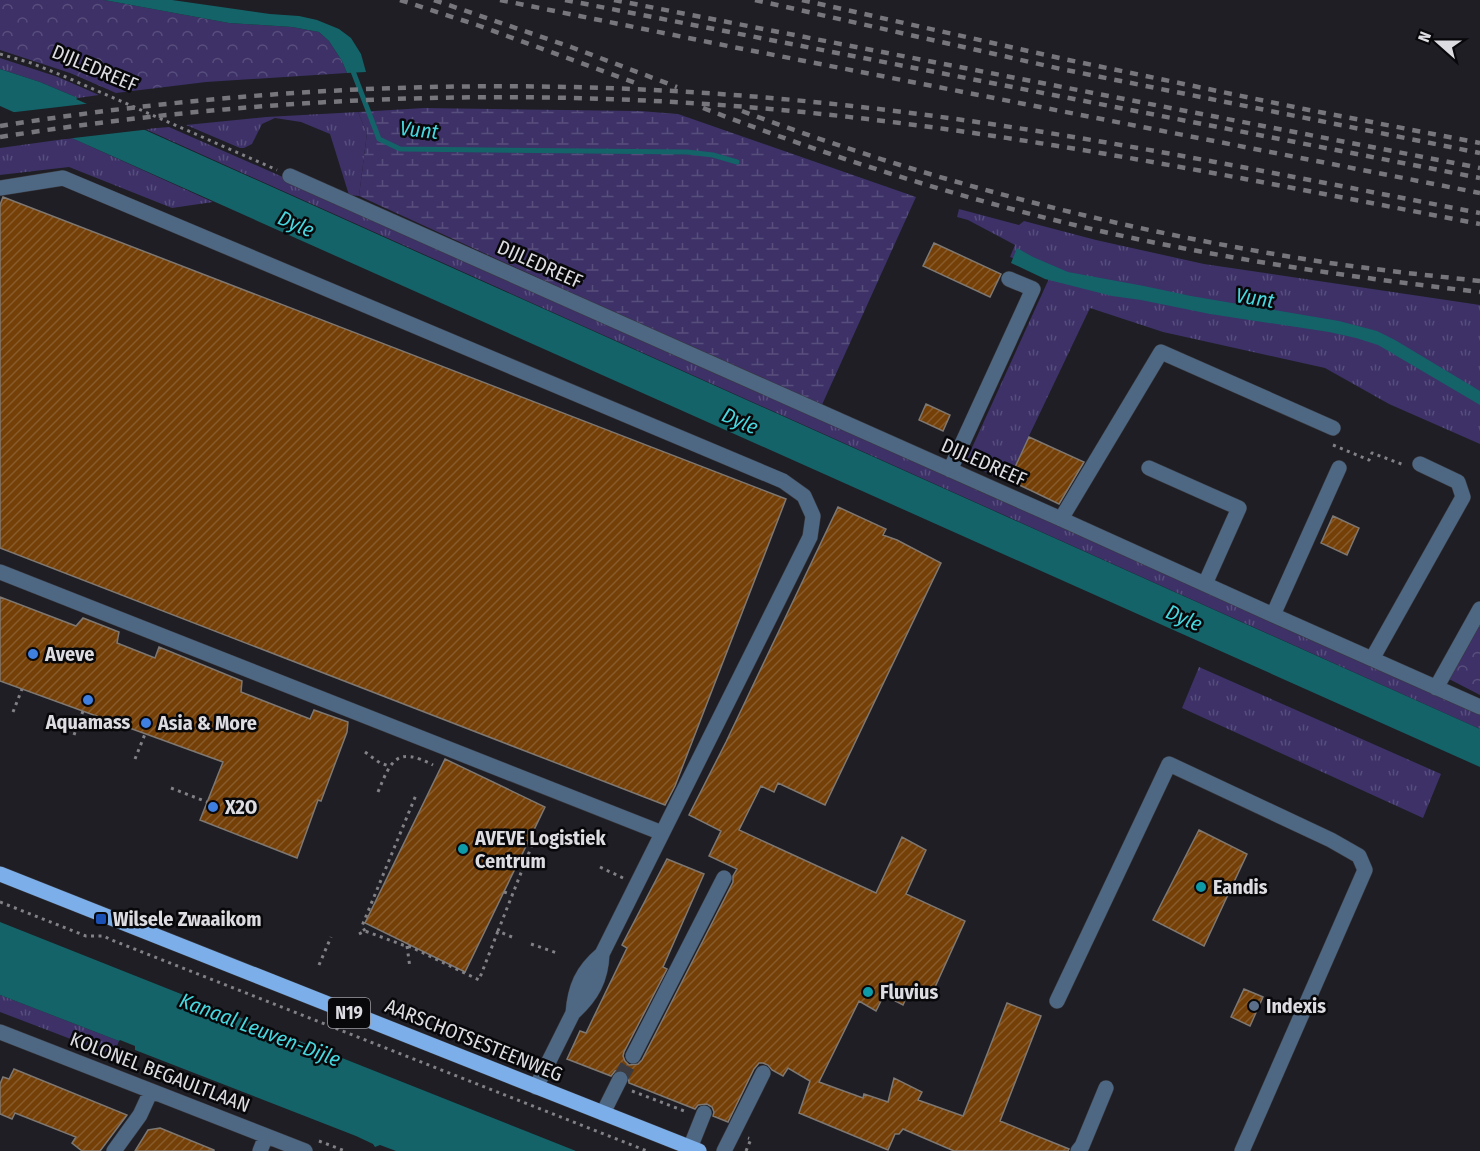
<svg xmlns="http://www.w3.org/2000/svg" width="1480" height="1151" font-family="'Fira Sans Condensed',sans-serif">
<defs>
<pattern id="grass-tufts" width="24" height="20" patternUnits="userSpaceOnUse" patternTransform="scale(1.5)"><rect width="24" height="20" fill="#3d3167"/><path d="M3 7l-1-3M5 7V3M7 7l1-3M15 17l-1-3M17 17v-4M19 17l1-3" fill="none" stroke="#584e7c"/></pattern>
<pattern id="forest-crowns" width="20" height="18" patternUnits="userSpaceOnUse" patternTransform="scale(1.5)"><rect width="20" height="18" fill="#3d3167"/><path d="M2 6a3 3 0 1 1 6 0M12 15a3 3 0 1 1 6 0" fill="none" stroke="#584e7c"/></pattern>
<pattern id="wetland-marsh" width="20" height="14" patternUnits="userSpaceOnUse" patternTransform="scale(1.5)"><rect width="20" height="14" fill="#3d3167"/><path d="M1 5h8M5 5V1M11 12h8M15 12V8" fill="none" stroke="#584e7c"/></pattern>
<pattern id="building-hatch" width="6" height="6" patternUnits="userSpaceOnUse" patternTransform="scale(1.5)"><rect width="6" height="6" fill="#744008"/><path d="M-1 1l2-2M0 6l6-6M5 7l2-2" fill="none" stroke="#875b2c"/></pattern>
</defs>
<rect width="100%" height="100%" fill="#1e1e24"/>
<path fill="url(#grass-tufts)" d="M0,58L58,77L99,95L78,98L40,82L0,69Z
M358,112L367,133L359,196L349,195L330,134L301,122L275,118L262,124L252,144L244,148H240L186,125L266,117Z
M169,127L285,178L1480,715V729L145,129Z
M72,138L213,202L172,208L69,167L0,175V148Z
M959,209L1019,225L1024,221L1096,240L1204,264L1480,305V444L1389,404L1325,368L1163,332L1090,308L1007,482L965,463L1052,272L1010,257L1015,245L968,220L957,217Z
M1199,667L1441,774L1423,818L1182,708Z
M0,995L119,1041L117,1046L135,1053L131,1062L0,1012Z"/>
<path fill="url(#forest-crowns)" d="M0,0H104L229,23L292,27L319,32L329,41L342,61L347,73L206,82L116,93L70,73L0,50Z
M1480,623V695L1449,679Z"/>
<path fill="url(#wetland-marsh)" d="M424,108L640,111L678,114L916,197L821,407L359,196L367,133L358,112Z"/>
<path fill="#146368" d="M104,0H172L270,14L299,16L317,20L339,29L351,38L361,54L366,72L347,73L342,61L329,41L319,32L292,27L229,23Z
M0,69L40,82L78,98L76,99L1480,729V767L0,106Z
M1017,248L1033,257L1068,272L1144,286L1191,296L1339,321L1377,331L1395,340L1480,391V405L1378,345L1356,338L1329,332L1210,314L1141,300L1112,296L1045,279L1011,263Z
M0,922L576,1151H396L380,1145L375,1147L373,1144L356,1136L135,1050V1046L120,1040L119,1041L0,995Z"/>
<path fill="#1e1e24" d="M93,103L151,129L65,139L7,113Z"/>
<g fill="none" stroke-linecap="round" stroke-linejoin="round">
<path stroke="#146368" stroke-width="5" d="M351,66L379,139L400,149L687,152L713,155L737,162"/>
</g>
<path fill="url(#building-hatch)" stroke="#7f7872" stroke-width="1.5" d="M3,197L786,499L675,786L665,805L0,548V205Z
M934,243L1001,274L990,297L923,266Z
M926,404L950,415L943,431L919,420Z
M1029,437L1084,462L1059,504L1009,480Z
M838,507L886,529L883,535L897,540L941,563L825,805L778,783L774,792L761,786L739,830L876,893L902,837L926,850L906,894L965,921L930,998L910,989L903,1005L884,995L876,1011L859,1001L819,1082L863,1098L864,1094L888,1102L894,1078L922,1092L918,1100L963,1116L1007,1003L1041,1016L1000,1121L1069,1149L1068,1151H954L903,1129L899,1134H895L888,1150L799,1113L810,1081L788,1068L783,1076L772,1070L768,1065L763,1063H759L754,1069L728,1122L713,1116L714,1112L712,1107L707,1104L698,1105L695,1109L629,1083L628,1074L624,1070L615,1071L611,1076L567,1059L580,1031L586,1033L627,948L622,945L667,859L704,874L663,967L667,969L624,1052L623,1056L625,1061L629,1065L638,1064L642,1060L733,882V876L737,869L709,856L721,831L689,815L726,742Z
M1333,516L1359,528L1347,555L1321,543Z
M0,597L76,626L83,618L119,632L117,643L155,658L159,647L242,681L241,692L310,719L314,710L348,722L347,732L321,801L318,800L297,858L200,820L223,762L0,681Z
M445,759L545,807L465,972L365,923Z
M1199,830L1247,854L1204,946L1153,920Z
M1244,989L1263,997L1250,1026L1231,1017Z
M14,1069L127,1115L100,1151H82L72,1143L76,1137L15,1113L12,1119L0,1114V1084L3,1077L9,1079Z
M160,1128L214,1150V1151H135L148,1130Z"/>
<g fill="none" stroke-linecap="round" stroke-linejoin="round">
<path stroke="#3a3a40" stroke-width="15" stroke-dasharray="15 8" stroke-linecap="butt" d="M620,1079L633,1056"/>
<g stroke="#39393e" stroke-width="16">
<path id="minor" d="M290,176L1061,519L1273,615L1480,707
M0,188L63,178L783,481L804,496L813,516L810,537L602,954
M1149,468L1239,508L1205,584
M950,470L1033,289L1009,279
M1061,519L1161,352L1333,428
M0,572L662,833
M1273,615L1339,468
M1372,659L1463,497L1458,482L1420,464
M1436,688L1480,609
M602,954C601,979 592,996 573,1013C575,987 582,971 602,954Z
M1057,1001L1169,764L1331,840L1359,856L1365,870L1242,1151
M0,1032L305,1151
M633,1056L724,878
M536,1087L573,1013
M603,1113L620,1079
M690,1148L704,1113
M114,1151L140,1115L151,1091
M260,1151L266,1136
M724,1151L763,1073
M1078,1151L1082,1146L1106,1088"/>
</g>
<g stroke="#39393e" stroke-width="16">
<path id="major" d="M0,874L699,1151"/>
</g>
<path stroke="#818186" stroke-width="3" stroke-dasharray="3 4.5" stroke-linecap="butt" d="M0,54L31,63L66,77L277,170
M1333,445L1369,460L1372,453L1404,465
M13,712L22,689
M74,735L83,711
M365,752L380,763L389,766
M135,759L145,734
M171,788L207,802
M378,792C391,760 397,746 433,765
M600,867L623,878
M504,892L513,895
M0,902L86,936H104L109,939L647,1151
M365,931L362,926L416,795
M359,934L365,931L403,945L411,947L479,980L498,931
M512,937L498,931L536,835
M531,944L557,953
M407,946L410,968
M319,965L331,937
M632,1091L687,1112
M319,1141L345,1151
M746,1151L751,1139L748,1138"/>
<use href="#minor" stroke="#4e6783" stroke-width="15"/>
<use href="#major" stroke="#7cafea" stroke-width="15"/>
<path stroke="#76767c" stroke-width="4.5" stroke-dasharray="8 8" stroke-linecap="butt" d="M400,0L477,25L641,85
M434,0L571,47L677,87
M500,0L728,46L1480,193
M565,0L1480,178
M614,0L1480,168
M755,0L1061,69L1480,153
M802,0L1064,59L1304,109L1480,143
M703,108C828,156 956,197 1087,228C1217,258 1348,277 1480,292
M742,111C918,177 1100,225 1286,256C1350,267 1415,274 1480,281
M0,126C284,81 566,74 852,106C1062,129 1272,173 1480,213
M0,137C254,97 513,86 770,109C1009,130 1245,179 1480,224"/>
</g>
<g fill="#3f7fe0" stroke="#08080b" stroke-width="2">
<circle cx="33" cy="654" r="6"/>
<circle cx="88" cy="700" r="6"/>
<circle cx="146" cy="723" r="6"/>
<circle cx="213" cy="807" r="6"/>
</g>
<g fill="#0f9aa8" stroke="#08080b" stroke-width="2">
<circle cx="463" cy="849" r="6"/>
<circle cx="1201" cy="887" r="6"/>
<circle cx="868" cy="992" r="6"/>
</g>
<rect fill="#1a4fb4" stroke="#08080b" stroke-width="2" x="95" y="913" width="12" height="12" rx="3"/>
<circle fill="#5c6f8a" stroke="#08080b" stroke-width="2" cx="1254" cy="1006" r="6"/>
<g text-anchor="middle" stroke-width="5" stroke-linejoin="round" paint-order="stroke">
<rect fill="#08080b" stroke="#9c9ca1" stroke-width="1.5" x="328" y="998" width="42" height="30" rx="4.5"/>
<g font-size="18" font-weight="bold" fill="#dcdce1">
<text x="349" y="1019">N19</text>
</g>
<g font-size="20" fill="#dcdce1" stroke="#08080b">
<text transform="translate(95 68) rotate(23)" y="7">DIJLEDREEF</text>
<text transform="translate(540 264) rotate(24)" y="7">DIJLEDREEF</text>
<text transform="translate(984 462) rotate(24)" y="7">DIJLEDREEF</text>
<text transform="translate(474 1040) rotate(22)" y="7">AARSCHOTSESTEENWEG</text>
<text transform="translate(160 1072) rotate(21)" y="7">KOLONEL BEGAULTLAAN</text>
</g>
<g font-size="20" font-weight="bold" fill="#dcdce1" stroke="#08080b" text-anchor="start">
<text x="45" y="661">Aveve</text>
<text x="88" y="729" text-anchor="middle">Aquamass</text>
<text x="158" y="730">Asia &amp; More</text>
<text x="225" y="814">X2O</text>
<text x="475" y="845">AVEVE Logistiek<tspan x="475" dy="23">Centrum</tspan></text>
<text x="1213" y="894">Eandis</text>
<text x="113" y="926">Wilsele Zwaaikom</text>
<text x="880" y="999">Fluvius</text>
<text x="1266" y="1013">Indexis</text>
</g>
<g font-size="21" font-style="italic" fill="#47d7df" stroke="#08080b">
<text transform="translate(419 130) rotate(6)" y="7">Vunt</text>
<text transform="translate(296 224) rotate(24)" y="7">Dyle</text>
<text transform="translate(1255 298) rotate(9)" y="7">Vunt</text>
<text transform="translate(740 421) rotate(24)" y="7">Dyle</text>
<text transform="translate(1184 618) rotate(24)" y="7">Dyle</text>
<text transform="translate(260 1030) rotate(21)" y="7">Kanaal Leuven-Dijle</text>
</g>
</g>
<g transform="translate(1438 42) rotate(291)" stroke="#08080b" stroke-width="4.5" paint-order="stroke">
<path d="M0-4.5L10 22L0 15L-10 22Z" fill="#dcdce1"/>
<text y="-9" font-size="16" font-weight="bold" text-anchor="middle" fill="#dcdce1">N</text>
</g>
</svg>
